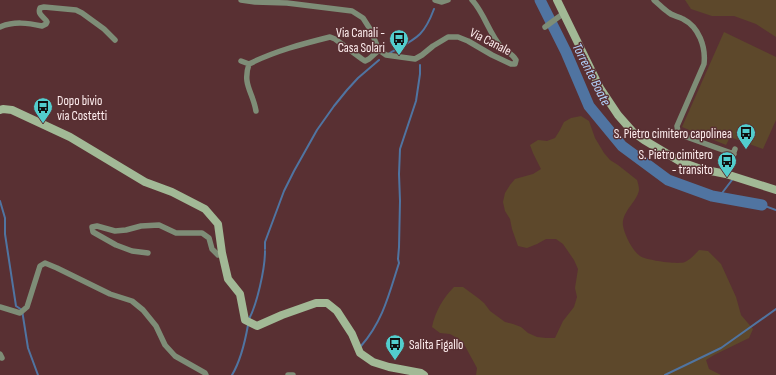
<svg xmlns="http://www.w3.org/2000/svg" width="776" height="375" font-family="'Sofia Sans Condensed',sans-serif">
<rect width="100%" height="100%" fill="#593033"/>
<path fill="#5d482b" d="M685,0H776V37L756,24L734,16H712L691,9Z
M724,32L776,57V120L763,149L730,137L726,145L682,127Z
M581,116L589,121L595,138L604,153L610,160L618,165L637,180C638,183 639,187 639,190C637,202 621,212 623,226C625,236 632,250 640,256C645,260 678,265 685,262C690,260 695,254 699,250L708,251L721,264L736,297L741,315L753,329L749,338L714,355L706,360L709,369L721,375H476L477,368L465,346L459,339L450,334L440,333L432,327C435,312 443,298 454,287H463L478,298L484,303L490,311L505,322L513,324L521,327L528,333L537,337L546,338H555L563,321L574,307L577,297L575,288L578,269L574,260L563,244L556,239H546L537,244L527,248L518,246L512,229L510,219L505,211L503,202L505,193L510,185L515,179L533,174L541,169L533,153L530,145L538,140L547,141L555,138L560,130L564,122L571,118Z"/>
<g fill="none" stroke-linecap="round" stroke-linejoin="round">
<path stroke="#5074a1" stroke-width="2" d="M390,53C400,47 412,42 420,34C427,27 431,17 434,9
M719,197L732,180
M0,201L5,218V234L16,306L22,310L28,348L38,375
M762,205L776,210
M265,249V242L284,191L294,171L317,130L334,106L347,90L358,78L379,60
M249,319C257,304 265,269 265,251
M361,346C383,321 389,294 399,263L398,259L399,247L400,201L399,174L400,149L416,101L420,74V65
M232,375C241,360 245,342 248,325
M665,375L721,348L776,309"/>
<path stroke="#5074a1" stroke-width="11" d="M540,0L566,52L589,106L622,146L668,180L712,196L762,205"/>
<path stroke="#7e8d77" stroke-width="5.5" d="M241,0L255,2L287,3L352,11L363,18L370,29L379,50L386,55L415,59L422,55L433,46L448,37H458L468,41L492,55L511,64H515L516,60C513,54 507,52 502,48C489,34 485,14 472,0
M435,0L442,2L448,0
M654,0C659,4 663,9 668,12C672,16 678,16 683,19C699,27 706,47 704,64L677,126L678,132L681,135L734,154
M0,27C14,21 28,23 42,26L46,24L47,22C45,17 37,15 40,8L44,7L76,10L82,13L104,29L115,40
M545,27L564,13
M241,61L249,64C275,51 302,44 330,37L335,39L362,59L365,61L369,59L379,50
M249,64C242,85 253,92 256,111
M726,174L735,149
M148,253L132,251L116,245L93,232L92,227L97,226L115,231L126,230L141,226L159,225L176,233H202L209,238L212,249L218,255L222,253
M0,307L20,313L27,307L40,266L45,263L57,268L110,294L132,301L143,310L156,326L165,345L175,356L205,373L206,375
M0,354L2,358
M288,375H293"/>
<path stroke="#a2b996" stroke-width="8" d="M557,0L600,88L618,115L633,132L644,140L681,162L701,169L726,174L776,190
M0,110L3,109L12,110L70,137L145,182L172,192L205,209L218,224L222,253L228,279L240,294L245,320L257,326L282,315L316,303H327L337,311L352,334L360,353L373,362L389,367L421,373L424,375"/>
</g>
<defs>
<g id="bus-pin" transform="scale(1)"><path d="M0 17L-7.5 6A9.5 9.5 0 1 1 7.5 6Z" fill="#52cdcd" stroke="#593033"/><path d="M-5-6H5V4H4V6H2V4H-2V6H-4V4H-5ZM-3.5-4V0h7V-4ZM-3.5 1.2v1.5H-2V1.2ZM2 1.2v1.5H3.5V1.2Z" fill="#111"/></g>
</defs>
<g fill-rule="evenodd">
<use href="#bus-pin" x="399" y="39"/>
<use href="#bus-pin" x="43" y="107"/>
<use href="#bus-pin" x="746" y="133"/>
<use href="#bus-pin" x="727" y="161"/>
<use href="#bus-pin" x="395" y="344"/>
</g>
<g text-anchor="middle" stroke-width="3" stroke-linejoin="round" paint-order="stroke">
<g font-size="13" fill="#feedee" stroke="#593033" text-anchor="end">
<text x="385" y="37">Via Canali -<tspan x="385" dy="15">Casa Solari</tspan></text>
<text x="57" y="105" text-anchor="start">Dopo bivio<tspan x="57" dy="15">via Costetti</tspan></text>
<text x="732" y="138">S. Pietro cimitero capolinea</text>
<text x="713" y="159">S. Pietro cimitero<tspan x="713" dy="15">- transito</tspan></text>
<text x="409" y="349" text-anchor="start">Salita Figallo</text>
</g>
<g font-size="13" fill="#feedee" stroke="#593033">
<text transform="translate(491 41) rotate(27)" y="5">Via Canale</text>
</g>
<g font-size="14" font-style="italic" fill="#b3d2fb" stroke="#593033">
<text transform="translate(592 74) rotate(63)" y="5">Torrente Boate</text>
</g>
</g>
</svg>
